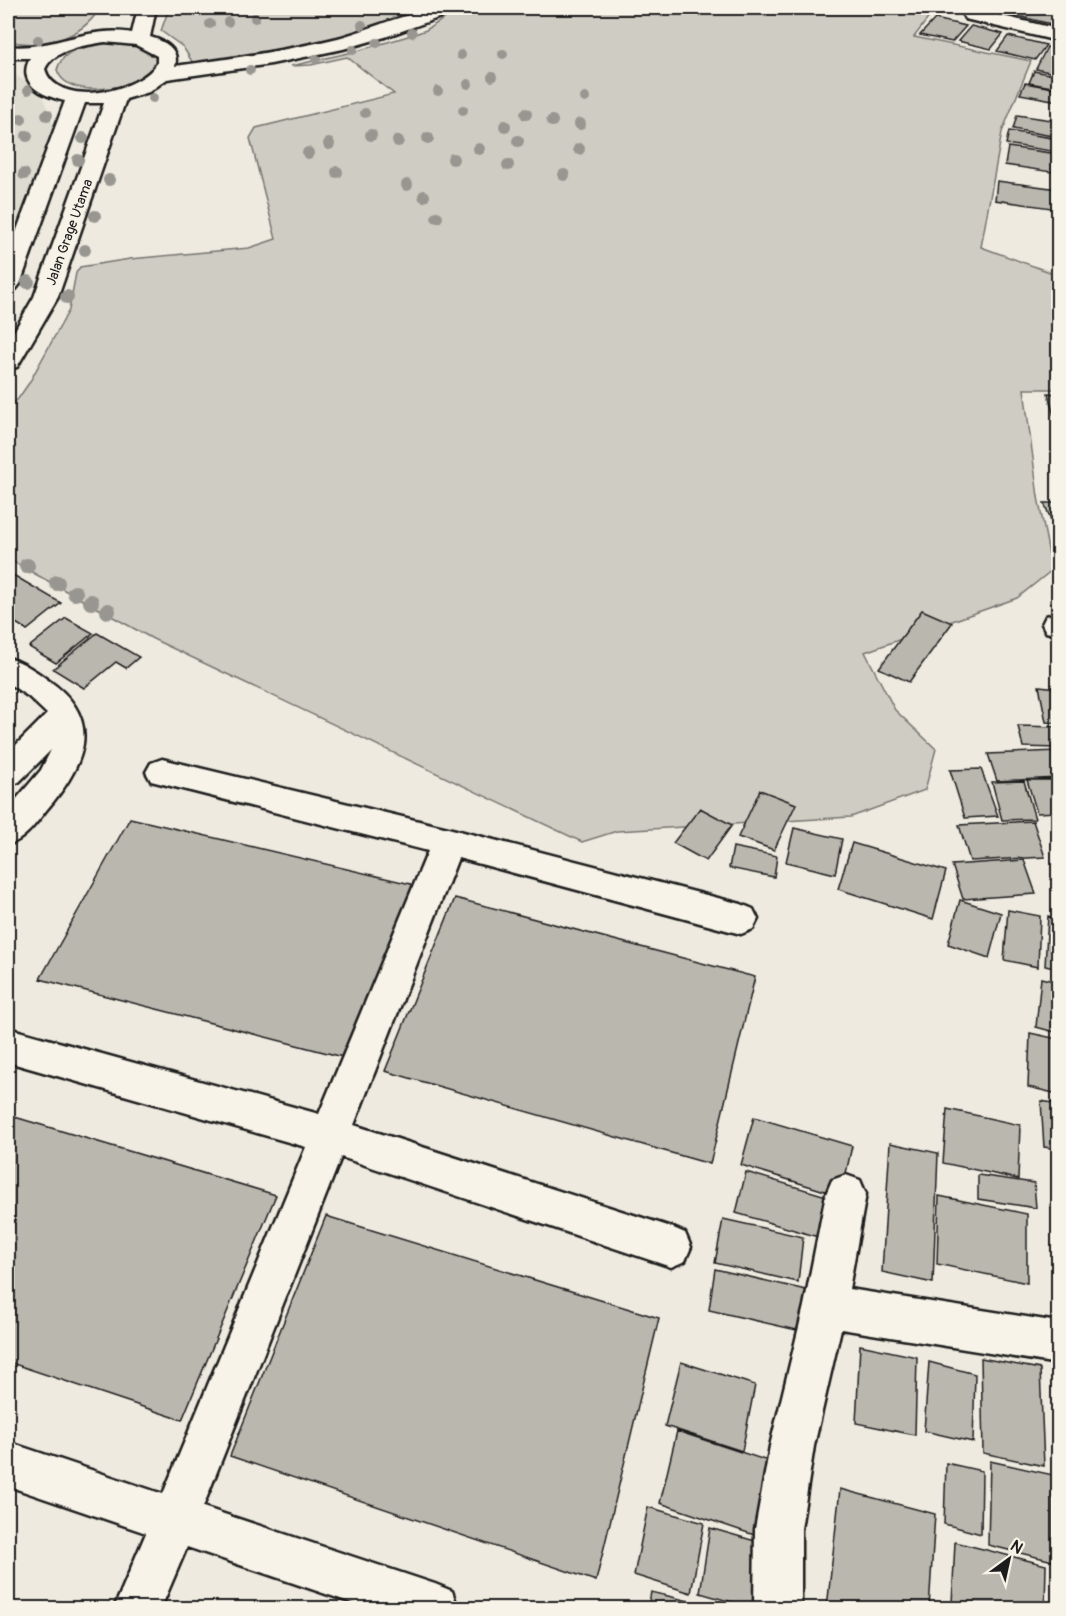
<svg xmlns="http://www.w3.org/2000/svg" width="1066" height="1616" font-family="Pangolin,sans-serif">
<rect width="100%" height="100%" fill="#eeeae0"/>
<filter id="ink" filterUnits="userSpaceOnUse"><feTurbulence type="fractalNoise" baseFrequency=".0167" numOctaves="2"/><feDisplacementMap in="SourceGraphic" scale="12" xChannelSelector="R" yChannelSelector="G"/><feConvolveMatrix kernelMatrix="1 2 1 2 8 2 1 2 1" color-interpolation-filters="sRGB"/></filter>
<g filter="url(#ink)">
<path fill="#dedbd1" d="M8,71L28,83L44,99L54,126L29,200L8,249Z"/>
<path fill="#cfccc3" stroke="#767470" stroke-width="1.5" d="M8,8H100C81,39 43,49 8,41Z
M169,8H434L359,36L206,65L193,63L183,47L161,31Z
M461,8H936L914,37L1031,61L1002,132L981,247L1058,275V389H1024L1038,497L1052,570L1017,598L865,652L895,710L936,749L925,790L851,817L617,831L582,842L153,639L8,559V407L18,399L29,383L69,310L76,273L80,267L130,259L249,248L276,239L250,138L256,128L394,94L347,57L311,65L291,66L357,51L415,34L426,30Z
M105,42H131L156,53L158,65C153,70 149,76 144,78C123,89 67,99 57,70C62,49 87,45 105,42Z"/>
<path fill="#bab7af" stroke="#1c1c1c" stroke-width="1.5" d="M1015,8H1043L1058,11V15L1051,24L1009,14Z
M935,19L966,26L952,42L920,35Z
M971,26L1003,34L991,49L958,41Z
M1008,36L1046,45L1035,60L997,51Z
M1047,47L1058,49V74L1036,69Z
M1034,71L1058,76V88L1029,83Z
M1025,83L1058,89V101L1020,94Z
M1017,115L1058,121V137L1013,129Z
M1009,131L1058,139V152L1006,144Z
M1008,147L1058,154V173L1005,165Z
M997,181L1058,189V209L995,200Z
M1048,393L1058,394V432Z
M1044,503H1058V534H1057Z
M8,572L61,603L27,630L8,618Z
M922,610L952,623L909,682L879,668Z
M66,618L93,633L56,663L29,647Z
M97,633L139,657L126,668L116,662L84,688L53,669Z
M1039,686L1058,688V723L1046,722Z
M1018,726L1058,727V748L1023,747Z
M1058,751V778L997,781L988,754Z
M981,769L998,816L965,818L950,770Z
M1027,780H1058V812L1037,813Z
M1024,781L1035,819L1002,820L992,782Z
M760,790L796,804L774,850L738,837Z
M700,808L732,825L706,861L673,843Z
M130,818L415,885L347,1058L40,979Z
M1033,821L1045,857L970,861L959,825Z
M794,828L842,839L835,874L786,862Z
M852,843L946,871L933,919L838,889Z
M733,847L777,856L774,877L729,868Z
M1024,860L1036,894L963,899L952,865Z
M455,898L755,977L710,1164L385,1071Z
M960,900L1001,913L989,958L948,944Z
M1008,910L1040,916L1038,967L1004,960Z
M1048,916L1058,919V969L1045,966Z
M1041,978L1058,982V1033L1036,1027Z
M1030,1033L1058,1039V1094L1028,1087Z
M1041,1101L1058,1104V1149L1044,1147Z
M947,1109L1020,1125L1018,1179L943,1163Z
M8,1115L276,1195L182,1420L8,1362Z
M754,1117L852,1146L841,1196L741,1165Z
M890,1143L938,1153L933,1283L882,1272Z
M1052,1155L1058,1156V1210L1053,1209Z
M746,1172L833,1198L825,1239L736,1213Z
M978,1175L1034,1183L1036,1208L978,1199Z
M939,1196L1027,1214V1283L937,1264Z
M326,1216L659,1318L596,1581L230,1456Z
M723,1219L803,1237L798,1282L715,1263Z
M715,1269L815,1292L810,1333L709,1310Z
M860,1345L917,1357L915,1435L856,1423Z
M981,1358L1040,1369L1044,1466L983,1453Z
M681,1362L755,1385L742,1451L665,1426Z
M929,1362L975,1374L973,1442L924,1431Z
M1056,1389H1058V1465H1057Z
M677,1431L777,1464L763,1538L660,1503Z
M990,1461L1053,1475V1561L988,1545Z
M946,1463L982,1471L981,1534L944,1524Z
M840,1489L935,1514L929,1608H827Z
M648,1507L704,1523L691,1593L634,1575Z
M710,1528L762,1543L753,1608L700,1593Z
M955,1542L1046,1565L1045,1608H971L952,1604Z
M651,1592L718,1608H648Z"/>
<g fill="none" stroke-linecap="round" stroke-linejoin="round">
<g stroke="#1c1c1c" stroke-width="5">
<path id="minor" d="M138,8H156L150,37C164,41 180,49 175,66C230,59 285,51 338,38C373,29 425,4 457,8L455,12L385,37L343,49L271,64L167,79L149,92L126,99L58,297L17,367L8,369V342L34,297L104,103H85L20,284L16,289L8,291V254L65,101C44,96 16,85 30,58H8V46C50,51 88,25 132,33ZM105,42L136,45L157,56V63C140,93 56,109 45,69C54,49 86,45 105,42Z
M972,9L1058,29V41L965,19L963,15L965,11Z
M1058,613V635L1046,632L1042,624L1046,616Z
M8,658C23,662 36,671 48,680C104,718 86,764 48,808C36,823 26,839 8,845V809L41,770L51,750L19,782L8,786V753L47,714L29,697L8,683Z
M162,759L448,828L741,904L753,909L758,919L753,929L741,934L458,858L354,1125L671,1227L685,1233L691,1247L685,1261L671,1267L341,1157L203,1507L435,1584L452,1591L458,1608H367L187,1547L161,1608H114L146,1533L8,1486V1442L163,1494L306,1147L8,1062V1028L319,1114L428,851L151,781L146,772L151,763Z
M846,1175L860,1180L866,1194L849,1289L1058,1322V1364L841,1329L814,1446L801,1529V1608H754L755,1529L770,1446L804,1306L826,1194L832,1180Z"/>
</g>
<use href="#minor" fill="#f7f3e8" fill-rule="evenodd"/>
</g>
<g fill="#989690">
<circle cx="255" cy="18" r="5"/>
<circle cx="228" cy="22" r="5"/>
<circle cx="210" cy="24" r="5"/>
<circle cx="362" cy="25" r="5"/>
<circle cx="412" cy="33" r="5"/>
<circle cx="38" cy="40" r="5"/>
<circle cx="377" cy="43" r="5"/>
<circle cx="353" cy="50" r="5"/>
<circle cx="503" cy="54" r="5"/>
<circle cx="461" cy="55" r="5"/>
<circle cx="316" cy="59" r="5"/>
<circle cx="250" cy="70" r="5"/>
<circle cx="492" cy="77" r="5"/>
<circle cx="468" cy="84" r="5"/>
<circle cx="28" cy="90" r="5"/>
<circle cx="438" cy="91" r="5"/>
<circle cx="153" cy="98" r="5"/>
<circle cx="585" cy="98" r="5"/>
<circle cx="463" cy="110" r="5"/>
<circle cx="365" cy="113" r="5"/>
<circle cx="526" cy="114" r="6"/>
<circle cx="47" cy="115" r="6"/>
<circle cx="21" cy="119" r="6"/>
<circle cx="552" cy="121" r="6"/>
<circle cx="580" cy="124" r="6"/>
<circle cx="505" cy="126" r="6"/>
<circle cx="371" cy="135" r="6"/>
<circle cx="27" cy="136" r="6"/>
<circle cx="83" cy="138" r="6"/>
<circle cx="428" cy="138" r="6"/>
<circle cx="398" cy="141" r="6"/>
<circle cx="518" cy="141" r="6"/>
<circle cx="329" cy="144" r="6"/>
<circle cx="479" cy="149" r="6"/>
<circle cx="579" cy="149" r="6"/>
<circle cx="308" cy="153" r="6"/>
<circle cx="453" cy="159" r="6"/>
<circle cx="78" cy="160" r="6"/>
<circle cx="508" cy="165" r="6"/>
<circle cx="337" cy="172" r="6"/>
<circle cx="24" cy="174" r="6"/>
<circle cx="564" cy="175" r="6"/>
<circle cx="109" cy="180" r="6"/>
<circle cx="407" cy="185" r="6"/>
<circle cx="424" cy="196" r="6"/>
<circle cx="95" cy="216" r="6"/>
<circle cx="437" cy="217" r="6"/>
<circle cx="85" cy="250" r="6"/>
<circle cx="28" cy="282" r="7"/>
<circle cx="67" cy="297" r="7"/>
<circle cx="27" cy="566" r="8"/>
<circle cx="57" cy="583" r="8"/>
<circle cx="75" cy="593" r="8"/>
<circle cx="91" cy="602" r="8"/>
<circle cx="108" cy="611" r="8"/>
</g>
</g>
<g text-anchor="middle" stroke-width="4.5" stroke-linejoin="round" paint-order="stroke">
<g font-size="14" fill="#1c1c1c" stroke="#f7f3e8">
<text transform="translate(69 232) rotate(-70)" y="5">Jalan Grage Utama</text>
</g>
</g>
<rect width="1066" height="1616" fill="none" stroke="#f7f3e8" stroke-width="30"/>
<rect x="15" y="15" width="1036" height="1586" fill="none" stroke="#1c1c1c" stroke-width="2" filter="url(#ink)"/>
<g transform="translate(1009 1559) rotate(33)" stroke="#f7f3e8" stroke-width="4.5" paint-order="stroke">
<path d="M0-4.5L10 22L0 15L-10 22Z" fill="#1c1c1c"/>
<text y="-9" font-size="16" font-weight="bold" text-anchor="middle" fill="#1c1c1c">N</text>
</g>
</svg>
